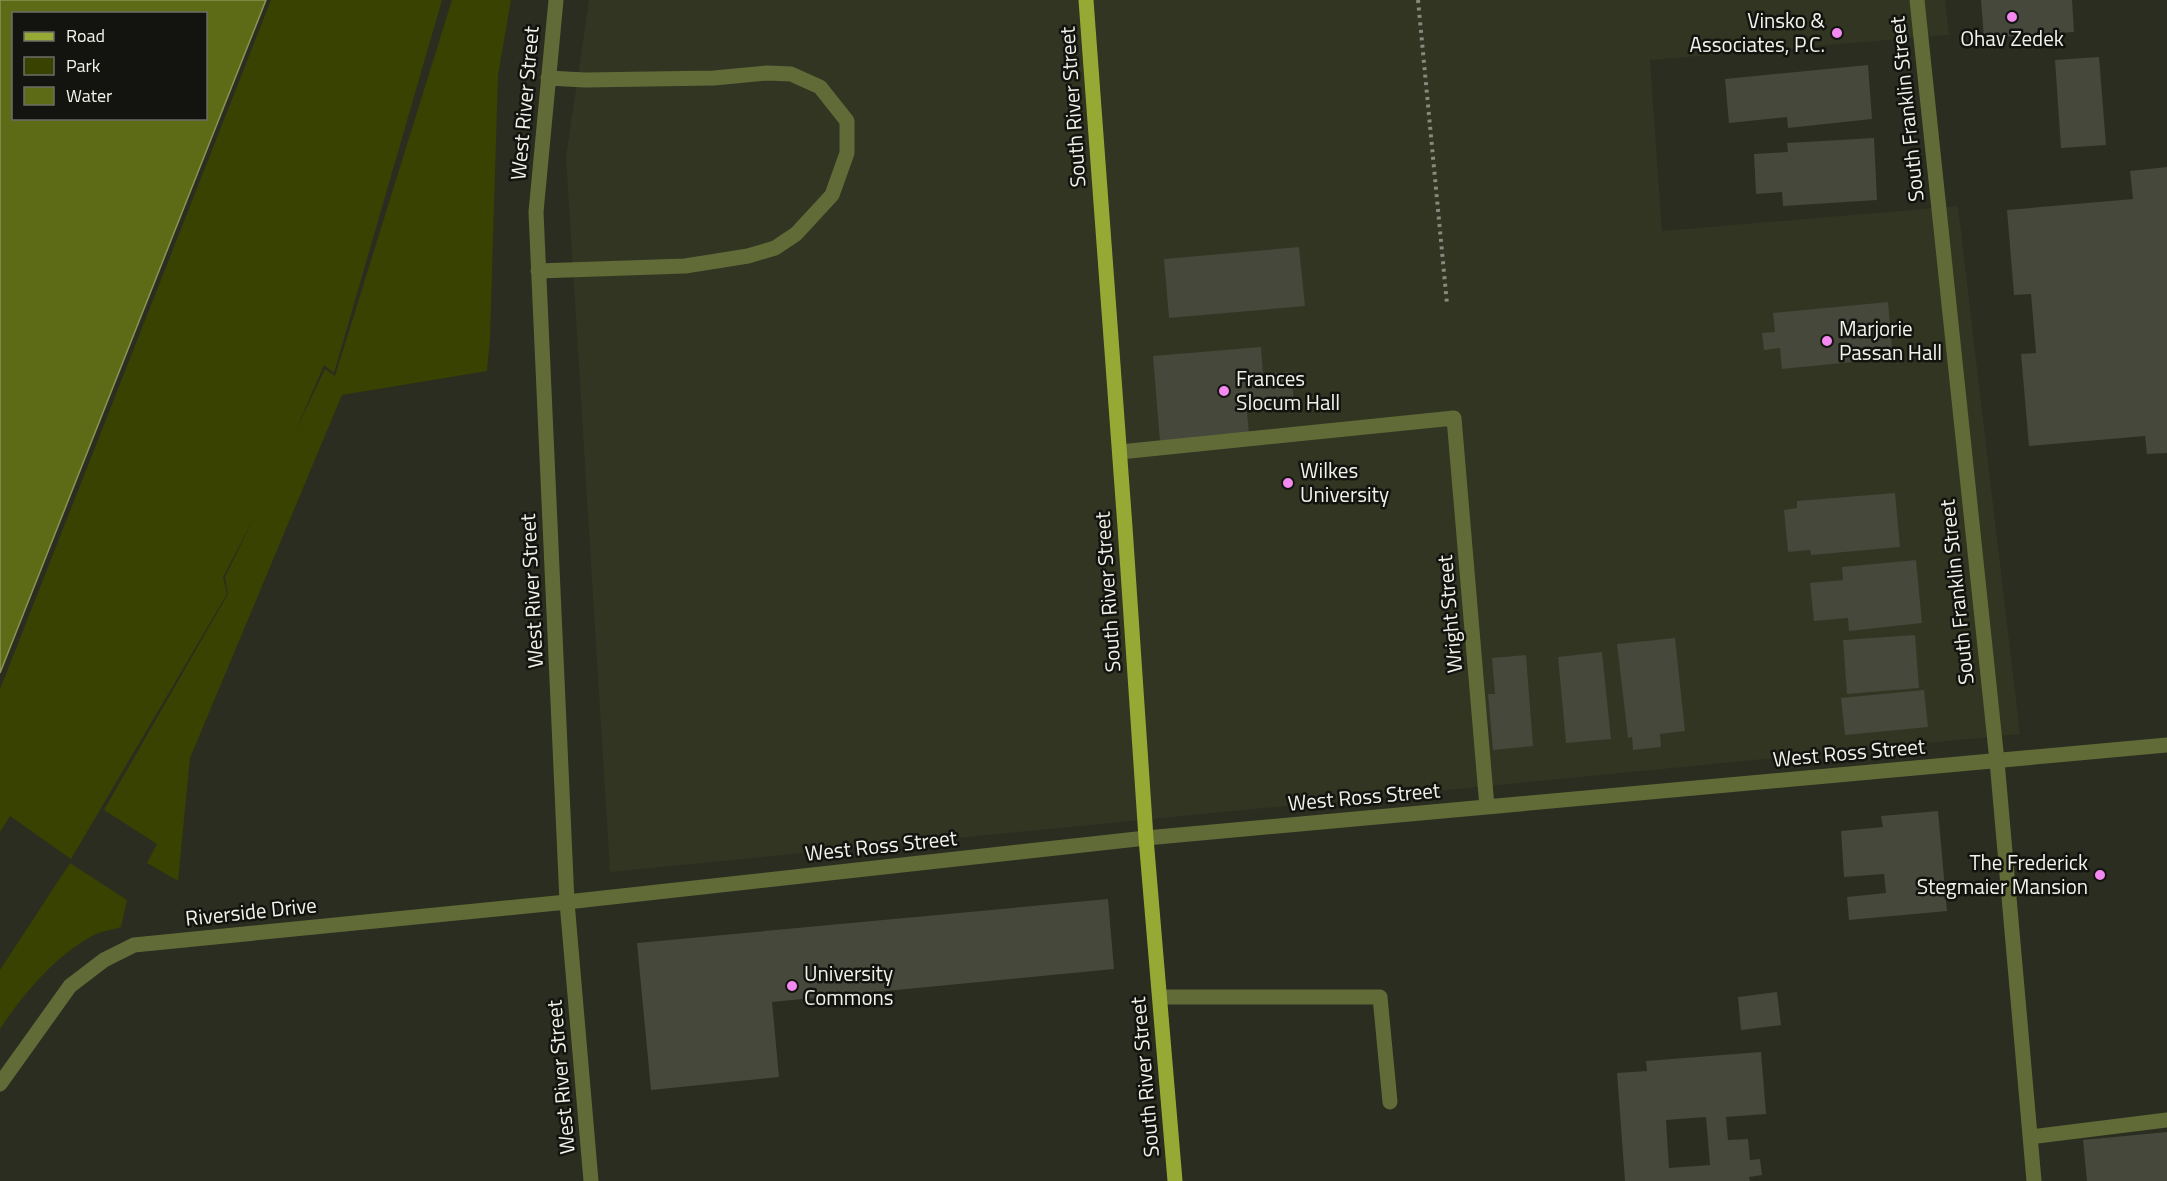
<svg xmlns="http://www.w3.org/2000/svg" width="2167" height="1181" font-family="'Titillium Web',sans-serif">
<rect width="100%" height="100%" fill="#2a2d20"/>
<path fill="#313522" d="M589,0H1945L1949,35L1650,60L1662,231L1958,206L2020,734L610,872L566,157Z"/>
<path fill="#394200" d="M271,0H442L334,373L324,365L296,430L325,369L335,376L452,0H511L498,75L490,339L487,371L342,395L190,758L178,881L147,863L157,844L104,810L228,594L225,577L254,518L223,577L227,594L71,859L10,816L0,832V689Z
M70,863L127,900L121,927C112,930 102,931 94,935C56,955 24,993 0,1029V970Z"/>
<path fill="#5e6b16" stroke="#8a9456" stroke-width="1.5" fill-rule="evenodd" d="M0,0H266L0,673ZM14,14H206V118H14Z"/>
<path fill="#45483a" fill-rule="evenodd" d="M1981,0H2072L2074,32L1984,38Z
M2099,57L2106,145L2061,148L2055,60Z
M1868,65L1872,119L1788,128L1787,117L1729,123L1725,79Z
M1874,138L1877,200L1783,206L1782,192L1756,194L1754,154L1788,152L1787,143Z
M2167,167V453L2147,454L2145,436L2029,446L2021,354L2036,353L2031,294L2014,295L2007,210L2133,199L2130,171Z
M1299,247L1305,306L1169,318L1164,259Z
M1888,302L1893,358L1782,369L1780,348L1764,350L1762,333L1775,332L1773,313Z
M1261,347L1263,374L1292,372L1294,408L1247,411L1249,435L1160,442L1153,356Z
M1895,493L1900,547L1811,555L1810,550L1788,552L1784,510L1797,508V501Z
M1916,560L1922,623L1849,631L1848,618L1814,621L1810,583L1843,580L1842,567Z
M1915,635L1919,688L1847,694L1843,640Z
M1675,638L1685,731L1660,734L1661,747L1633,750L1632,737L1628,738L1617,644Z
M1602,652L1611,739L1566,743L1558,657Z
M1526,655L1533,746L1493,750L1488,694H1495L1492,658Z
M1924,690L1928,727L1845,735L1841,698Z
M1938,811L1947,911L1849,920L1847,897L1886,893L1884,874L1844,877L1841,831L1883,827L1881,816Z
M1108,899L1114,969L772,1002L779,1077L651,1090L637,943Z
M1777,992L1781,1025L1741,1030L1738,997Z
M1761,1052L1766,1114L1726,1117L1728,1140L1748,1139L1750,1160L1760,1159L1762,1175L1749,1177L1750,1181H1625L1617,1073L1647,1071L1646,1061ZM1706,1117L1710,1165L1669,1168L1666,1120Z
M2167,1132V1181H2087L2083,1140Z"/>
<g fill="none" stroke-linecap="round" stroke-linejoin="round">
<path stroke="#878a7f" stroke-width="4" stroke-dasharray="3 4.5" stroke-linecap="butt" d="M1418,0L1447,304"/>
<path stroke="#616b37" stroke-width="15" d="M556,0L536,212L567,902L591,1181
M1917,0L1997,761L2034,1181
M538,271L685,266L748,256L775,248L796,234L832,195L847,153V121L820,87L791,74L767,73L714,78L585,80L548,78
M1120,452L1454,418L1487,807
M1160,997H1380L1390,1102
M0,1084L70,986L104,960L134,945L567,902L1146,838L2167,745
M2030,1137L2167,1120"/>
<path stroke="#96a934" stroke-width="15" d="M1086,0L1125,527L1146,838L1175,1181"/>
</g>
<g fill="#f389f1" stroke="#13140f" stroke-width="2">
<circle cx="2012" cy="17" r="6"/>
<circle cx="1837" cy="33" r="6"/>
<circle cx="1827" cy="341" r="6"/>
<circle cx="1224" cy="391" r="6"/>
<circle cx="1288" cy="483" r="6"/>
<circle cx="2100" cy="875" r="6"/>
<circle cx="792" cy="986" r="6"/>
</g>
<g text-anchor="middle" stroke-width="5" stroke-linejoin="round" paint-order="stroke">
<g font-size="21" fill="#f1f3eb" stroke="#13140f" text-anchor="start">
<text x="1825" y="28" text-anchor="end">Vinsko &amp;<tspan x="1825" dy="24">Associates, P.C.</tspan></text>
<text x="2012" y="46" text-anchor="middle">Ohav Zedek</text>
<text x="1839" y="336">Marjorie<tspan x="1839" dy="24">Passan Hall</tspan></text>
<text x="1236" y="386">Frances<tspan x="1236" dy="24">Slocum Hall</tspan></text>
<text x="1300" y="478">Wilkes<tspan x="1300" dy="24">University</tspan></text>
<text x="2088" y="870" text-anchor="end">The Frederick<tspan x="2088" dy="24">Stegmaier Mansion</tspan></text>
<text x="804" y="981">University<tspan x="804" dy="24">Commons</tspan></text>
</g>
<g font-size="21" fill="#f1f3eb" stroke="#13140f">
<text transform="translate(525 103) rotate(-85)" y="7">West River Street</text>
<text transform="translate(1073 107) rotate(-94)" y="7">South River Street</text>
<text transform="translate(1907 109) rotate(-96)" y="7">South Franklin Street</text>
<text transform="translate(532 591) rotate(-93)" y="7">West River Street</text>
<text transform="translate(1108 592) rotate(-94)" y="7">South River Street</text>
<text transform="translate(1957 592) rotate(-96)" y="7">South Franklin Street</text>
<text transform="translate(1450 614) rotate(-95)" y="7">Wright Street</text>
<text transform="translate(1849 753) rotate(-5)" y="7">West Ross Street</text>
<text transform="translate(1364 797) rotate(-5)" y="7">West Ross Street</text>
<text transform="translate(881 846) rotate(-6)" y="7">West Ross Street</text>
<text transform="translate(251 912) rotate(-6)" y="7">Riverside Drive</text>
<text transform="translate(561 1077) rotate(-95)" y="7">West River Street</text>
<text transform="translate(1145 1077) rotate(-95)" y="7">South River Street</text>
</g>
</g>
<rect x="12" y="12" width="195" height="108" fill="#13140f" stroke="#6c6d67" stroke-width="1.5"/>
<rect x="24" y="32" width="30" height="9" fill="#96a934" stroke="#6c6d67" stroke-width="1.5"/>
<text x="66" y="42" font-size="18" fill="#f1f3eb">Road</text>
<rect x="24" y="57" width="30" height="18" fill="#394200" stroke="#6c6d67" stroke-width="1.5"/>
<text x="66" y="72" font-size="18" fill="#f1f3eb">Park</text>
<rect x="24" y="87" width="30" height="18" fill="#5e6b16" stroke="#6c6d67" stroke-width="1.5"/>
<text x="66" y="102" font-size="18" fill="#f1f3eb">Water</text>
</svg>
